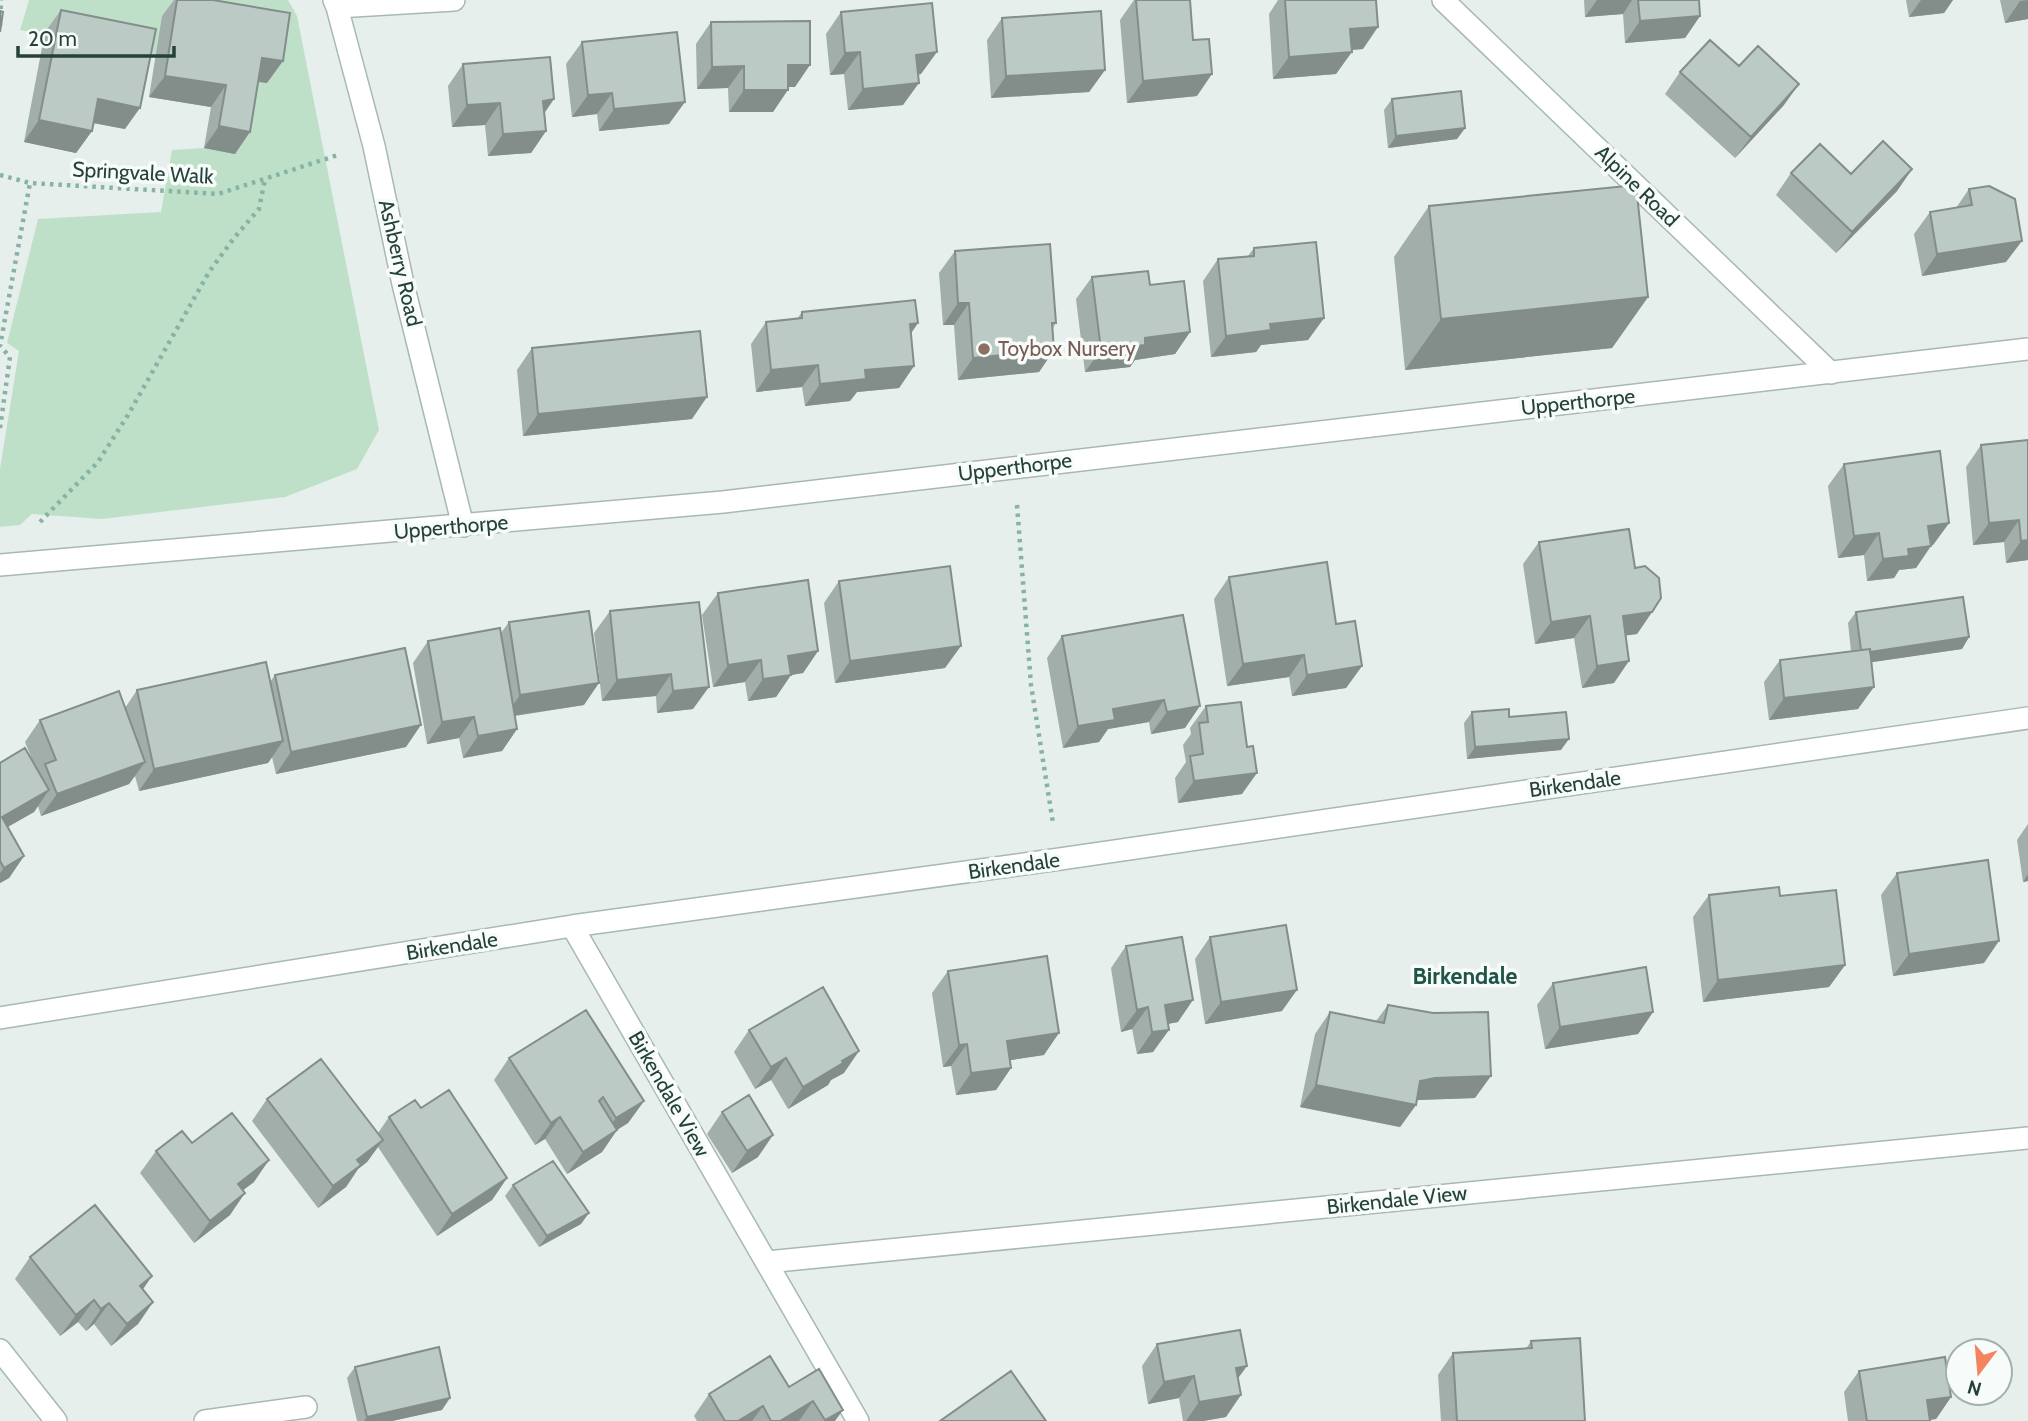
<svg xmlns="http://www.w3.org/2000/svg" width="2028" height="1421" font-family="Cabin,sans-serif">
<rect width="100%" height="100%" fill="#e6efeb"/>
<path fill="#bfe0c8" d="M29,0H288L297,16L379,430L357,469L285,497L102,519L32,514L20,525L0,527V469L19,351L7,343L38,219L161,212L172,150L204,148L235,153L247,80L156,58L141,51L20,30Z"/>
<g fill="none" stroke-linecap="round" stroke-linejoin="round">
<g stroke="#a8b8b2" stroke-width="24">
<path id="lane" d="M205,1421L306,1407"/>
</g>
<g stroke="#a8b8b2" stroke-width="24">
<path id="street" d="M334,0L337,7L374,146L403,284L463,526
M1443,0L1831,373
M337,7L454,0
M0,565L723,502L2028,349
M572,926L858,1421
M0,1018L572,926L1060,859L2028,718
M767,1262L2028,1138
M0,1350L56,1421"/>
</g>
<path stroke="#86b3a5" stroke-width="4.5" stroke-dasharray="3.5 5" stroke-linecap="butt" d="M0,26L1,0
M0,175L30,183L218,194L338,155
M0,428L10,357L0,346L30,183
M1017,505L1031,685L1053,823
M40,522L98,462L128,415L209,272L234,238L259,209L265,179"/>
<use href="#lane" stroke="#fff" stroke-width="21"/>
<use href="#street" stroke="#fff" stroke-width="21"/>
</g>
<path fill="#a1aea9" d="M174,0H213L267,83L258,82L235,154L204,148L211,107L149,97L162,16Z
M1134,0H1190L1197,96L1127,103L1120,20Z
M1278,0H1376L1363,49L1352,50L1336,74L1273,79L1269,14Z
M1584,0H1699L1700,16L1685,38L1625,43L1623,14L1585,17Z
M1906,0H1953L1944,13L1909,17Z
M2000,0H2028V19L2005,23Z
M61,10L125,129L93,123L92,131L76,153L24,142L45,32Z
M841,12L921,74L918,75L903,105L848,110L844,74L830,75L826,34Z
M1002,18L1105,70L1089,92L991,98L987,40Z
M711,22L795,87H788L773,112H729L728,88L697,89L696,44Z
M582,42L669,124L599,131L597,114L572,117L566,64Z
M463,64L545,113L546,131L531,153L488,156L485,125L452,127L448,86Z
M1680,72L1784,105L1735,158L1665,94Z
M1392,99L1465,128L1457,139L1388,148L1384,110Z
M1912,169L1897,191L1836,253L1776,195L1791,173L1851,174Z
M1969,189L2006,262L1922,276L1914,234L1930,212L1956,208Z
M1429,206L1648,297L1612,348L1405,370L1394,257Z
M1254,248L1324,318L1308,340L1261,345L1256,352L1211,357L1203,281L1218,259L1248,256Z
M955,251L1056,323L1053,328L1054,350L1039,372L958,380L954,325H943L939,273Z
M1092,277L1150,285L1190,332L1175,354L1135,360L1130,367L1085,372L1076,299Z
M802,312L918,323L911,333L914,366L899,388L857,392L850,401L805,406L802,387L756,392L751,344L766,322L797,319Z
M532,348L692,419L523,436L517,370Z
M2028,440V560L2006,563L2004,542L1973,545L1966,467L1981,445Z
M1844,464L1949,523L1933,545H1931L1916,568L1899,570L1894,578L1867,581L1864,555L1838,558L1828,486Z
M1539,542L1635,568L1652,612L1637,634L1626,635L1614,683L1582,688L1574,638L1535,644L1523,564Z
M1229,577L1336,624L1362,666L1346,688L1292,696L1289,677L1227,686L1214,599Z
M839,581L945,668L835,683L824,603Z
M718,593L818,651L803,673L791,675L776,697L748,701L745,682L713,687L702,615Z
M699,602L693,709L657,713L656,696L602,701L594,633L610,611Z
M1856,612L1969,637L1962,649L1871,662L1858,709L1769,720L1764,682L1780,660L1851,651L1848,623Z
M1183,615L1185,728L1151,734L1149,722L1108,729L1099,742L1063,748L1047,658L1062,636Z
M509,622L584,705L515,716L517,729L502,751L463,758L459,738L427,744L413,663L428,641L501,633Z
M275,675L406,747L276,774L272,757L268,763L139,791L135,776L129,784L41,816L38,806L34,812L8,827L24,856L9,878L0,883V763L32,759L25,742L40,720L125,708L137,690L270,682Z
M1206,706L1242,794L1178,803L1175,778L1186,762L1183,745L1191,734L1190,728Z
M1472,712L1509,717L1561,750L1467,759L1464,723Z
M2028,824V881L2023,882L2017,840Z
M1897,873L1984,963L1893,976L1881,895Z
M1709,895L1780,896L1845,965L1829,987L1703,1002L1693,917Z
M1210,937L1282,1011L1205,1024L1195,959Z
M1126,946L1178,1022L1168,1024L1153,1052L1137,1054L1132,1029L1121,1032L1111,968Z
M948,971L1044,1055L1010,1060L1011,1068L996,1090L956,1095L951,1066L943,1067L932,993Z
M1553,983L1653,1012L1638,1034L1545,1049L1537,1005Z
M1388,1005L1475,1098L1416,1100V1105L1400,1127L1300,1107L1315,1034L1330,1012L1376,1021Z
M749,1030L844,1073L831,1080L828,1085L788,1109L771,1080L755,1089L734,1052Z
M509,1058L644,1101L628,1123L617,1130L602,1152L567,1174L545,1139L535,1145L494,1080Z
M267,1099L378,1133L389,1117L421,1108L507,1178L492,1200L437,1236L378,1147L367,1162L358,1169L346,1187L318,1208L252,1121Z
M722,1112L758,1157L732,1173L707,1134Z
M192,1143L254,1182L243,1190L230,1215L194,1243L140,1173L156,1151Z
M513,1185L581,1224L539,1247L505,1196Z
M30,1257L143,1289L153,1302L138,1324L111,1346L94,1324L86,1331L78,1322L60,1336L15,1279Z
M1531,1341L1585,1421H1441L1438,1375L1453,1353L1526,1349Z
M1157,1344L1238,1378L1226,1417L1203,1421H1183L1179,1398L1148,1404L1142,1366Z
M355,1367L442,1410L392,1421H357L347,1378Z
M819,1369L835,1421H697L694,1416L709,1394L789,1387Z
M1859,1371L1951,1397L1936,1419L1930,1420V1421H1848L1844,1392Z"/>
<path fill="#838d89" d="M1597,0H1632L1623,14L1585,17Z
M1921,0H1953L1944,13L1909,17Z
M2028,0V19L2005,23L2020,1Z
M1700,16L1685,38L1625,43L1640,21Z
M1378,27L1363,49L1335,51L1350,29Z
M860,52L844,74L830,75L845,53Z
M937,52L921,74L901,77L916,55Z
M1352,52L1336,74L1273,79L1289,57Z
M262,58L283,61L267,83L247,80Z
M788,65H810L795,87H773Z
M744,66L728,88L697,89L712,67Z
M1105,70L1089,92L991,98L1006,76Z
M1212,74L1197,96L1127,103L1143,81Z
M165,76L226,85L211,107L149,97Z
M919,83L903,105L848,110L863,89Z
M1799,84L1784,105L1735,158L1751,137Z
M744,90H788L773,112H729Z
M612,93L597,114L572,117L588,95Z
M98,99L140,108L125,129L83,121Z
M554,99L539,121L543,101Z
M685,102L669,124L599,131L614,109Z
M500,103L485,125L452,127L467,105Z
M39,120L92,131L76,153L24,142Z
M219,126L250,132L235,154L204,148Z
M1465,128L1457,139L1388,148L1396,136Z
M546,131L531,153L488,156L503,134Z
M1912,169L1897,191L1836,253L1852,232Z
M2022,241L2006,262L1922,276L1937,254Z
M1648,297L1612,348L1405,370L1441,319Z
M958,303H969L954,325H943Z
M1324,318L1308,340L1261,345L1256,352L1211,357L1226,336L1270,324Z
M918,323L903,345L910,324Z
M1190,332L1175,354L1135,360L1130,367L1085,372L1101,350L1145,338Z
M1054,350L1039,372L958,380L973,358Z
M818,365L802,387L756,392L771,370Z
M914,366L899,388L857,392L850,401L805,406L820,384L865,370Z
M707,397L692,419L523,436L538,414Z
M2019,520L2004,542L1973,545L1989,523Z
M1949,523L1933,545L1913,548L1928,526Z
M1879,533L1864,555L1838,558L1854,536Z
M2028,540V560L2006,563L2021,541Z
M1931,546L1916,568L1899,570L1894,578L1867,581L1883,559L1908,549Z
M1652,612L1637,634L1608,638L1623,616Z
M1590,616L1574,638L1535,644L1551,622Z
M1969,637L1962,649L1853,665L1861,653Z
M961,646L945,668L835,683L850,661Z
M818,651L803,673L791,675L776,697L748,701L763,679L788,656Z
M1304,655L1289,677L1227,686L1243,664Z
M761,660L745,682L713,687L728,665Z
M1629,661L1614,683L1582,688L1597,666Z
M1362,666L1346,688L1292,696L1307,675Z
M671,674L656,696L602,701L617,680Z
M599,683L584,705L505,717L520,695Z
M709,687L693,709L657,713L673,691Z
M1874,687L1858,709L1769,720L1784,698Z
M1164,700L1149,722L1108,729L1099,742L1063,748L1078,726L1113,709Z
M1200,706L1185,728L1151,734L1167,712Z
M474,717L459,738L427,744L442,722Z
M421,725L406,747L276,774L291,752Z
M517,729L502,751L463,758L478,736Z
M1569,739L1561,750L1467,759L1475,747Z
M283,741L268,763L139,791L154,769Z
M145,762L129,784L41,816L57,794Z
M1257,773L1242,794L1178,803L1194,781Z
M49,790L34,812L0,831L2,817Z
M24,856L9,878L0,883V873L4,868Z
M2028,874V881L2023,882Z
M1999,941L1984,963L1893,976L1909,954Z
M1845,965L1829,987L1703,1002L1718,980Z
M1297,990L1282,1011L1205,1024L1221,1002Z
M1193,1000L1178,1022L1151,1027L1165,1005Z
M1148,1007L1132,1029L1121,1032L1137,1010Z
M1653,1012L1638,1034L1545,1049L1560,1027Z
M1169,1030L1153,1052L1137,1054L1152,1032Z
M1059,1033L1044,1055L992,1063L1007,1041Z
M967,1044L951,1066L943,1067L959,1045Z
M859,1051L844,1073L831,1080L828,1085L788,1109L803,1087L842,1061Z
M786,1058L771,1080L755,1089L771,1067Z
M1011,1068L996,1090L956,1095L971,1073Z
M1491,1076L1475,1098L1419,1100L1405,1103L1416,1105L1400,1127L1300,1107L1316,1085L1420,1081L1435,1078Z
M644,1101L628,1123L601,1140L616,1118Z
M560,1117L545,1139L535,1145L551,1123Z
M617,1130L602,1152L567,1174L583,1152Z
M773,1135L758,1157L732,1173L747,1151Z
M383,1140L367,1162L358,1169L346,1187L318,1208L333,1186L357,1160Z
M269,1160L254,1182L222,1206L238,1184Z
M507,1178L492,1200L437,1236L452,1214Z
M245,1193L230,1215L194,1243L210,1221Z
M589,1213L581,1224L539,1247L547,1236Z
M152,1276L137,1298L140,1286Z
M94,1300L78,1322L60,1336L76,1315Z
M153,1302L138,1324L111,1346L127,1324Z
M109,1303L94,1324L86,1331L101,1309Z
M1247,1366L1231,1388L1236,1368Z
M1194,1376L1179,1398L1148,1404L1164,1382Z
M1241,1395L1226,1417L1203,1421H1186L1199,1402Z
M1951,1397L1936,1419L1920,1421L1927,1400Z
M450,1398L442,1410L392,1421H364L367,1417Z
M813,1401L799,1421H780Z
M763,1406L752,1421H738Z
M843,1410L835,1421H824L825,1420Z"/>
<path fill="#bbcac4" stroke="#838d89" stroke-width="2" d="M177,0H213L290,13L283,61L262,58L250,132L219,126L226,85L165,76Z
M1136,0H1190L1193,40L1209,39L1212,74L1143,81Z
M1285,0H1376L1378,27L1350,29L1352,52L1289,57Z
M1638,0H1699L1700,16L1640,21Z
M932,3L937,52L916,55L919,83L863,89L860,52L845,53L841,12Z
M61,10L156,29L140,108L98,99L92,131L39,120Z
M0,11L3,12L0,32Z
M1101,11L1105,70L1006,76L1002,18Z
M810,21V65H788V90H744V66L712,67L711,22Z
M677,32L685,102L614,109L612,93L588,95L582,42Z
M1710,40L1739,66L1758,46L1799,84L1751,137L1680,72Z
M550,57L554,99L543,101L546,131L503,134L500,103L467,105L463,64Z
M1461,91L1465,128L1396,136L1392,99Z
M1883,141L1912,169L1852,232L1791,173L1820,144L1851,174Z
M1636,185L1648,297L1441,319L1429,206Z
M1989,186L2015,199L2022,241L1937,254L1930,212L1972,205L1969,189Z
M1316,242L1324,318L1270,324L1271,330L1226,336L1218,259L1254,256V248Z
M1050,244L1056,323H1052L1054,350L973,358L969,303H958L955,251Z
M1148,271L1150,285L1184,281L1190,332L1145,338V345L1101,350L1092,277Z
M915,300L918,323L910,324L914,366L865,370L866,379L820,384L818,365L771,370L766,322L802,318V312Z
M700,331L707,397L538,414L532,348Z
M2028,440V540L2021,541L2019,520L1989,523L1981,445Z
M1940,451L1949,523L1928,526L1931,546L1908,549L1909,556L1883,559L1879,533L1854,536L1844,464Z
M1629,529L1635,568L1645,566L1659,578L1661,598L1652,612L1623,616L1629,661L1597,666L1590,616L1551,622L1539,542Z
M1327,562L1336,624L1355,621L1362,666L1307,675L1304,655L1243,664L1229,577Z
M950,566L961,646L850,661L839,581Z
M808,580L818,651L788,656L791,675L763,679L761,660L728,665L718,593Z
M1963,597L1969,637L1870,652V649L1861,650L1856,612Z
M699,602L709,687L673,691L671,674L617,680L610,611Z
M589,611L599,683L520,695L509,622Z
M1183,615L1200,706L1167,712L1164,700L1113,709L1115,720L1078,726L1062,636Z
M500,628L517,729L478,736L474,717L442,722L428,641Z
M405,648L421,725L291,752L275,675Z
M1870,649L1874,687L1784,698L1780,660Z
M266,662L283,741L154,769L137,690Z
M119,691L145,762L57,794L45,764L56,760L40,720Z
M1241,702L1247,747L1253,746L1257,773L1194,781L1190,756L1203,754L1199,723L1208,722L1206,706Z
M1509,709V717L1566,712L1569,739L1475,747L1472,712Z
M25,748L49,790L2,817L24,856L4,868L0,861V763Z
M1988,860L1999,941L1909,954L1897,873Z
M1779,887L1780,896L1836,890L1845,965L1718,980L1709,895Z
M1286,925L1297,990L1221,1002L1210,937Z
M1182,937L1193,1000L1165,1005L1169,1030L1152,1032L1148,1007L1137,1010L1126,946Z
M1047,956L1059,1033L1007,1041L1011,1068L971,1073L967,1044L959,1045L948,971Z
M1646,967L1653,1012L1560,1027L1553,983Z
M823,987L859,1051L842,1061L843,1063L803,1087L786,1058L771,1067L749,1030Z
M1388,1005L1433,1013L1488,1012L1491,1076L1435,1078L1420,1081L1416,1105L1316,1085L1330,1012L1384,1023Z
M586,1010L644,1101L616,1118L603,1097L599,1101L617,1130L583,1152L560,1117L551,1123L509,1058Z
M321,1059L383,1140L357,1160L361,1165L333,1186L267,1099Z
M449,1090L507,1178L452,1214L389,1117L415,1100L421,1108Z
M749,1095L773,1135L747,1151L722,1112Z
M232,1113L269,1160L238,1184L245,1193L210,1221L156,1151L182,1131L192,1143Z
M553,1161L589,1213L547,1236L513,1185Z
M95,1205L152,1276L140,1286L153,1302L127,1324L109,1303L101,1309L94,1300L76,1315L30,1257Z
M1240,1330L1247,1366L1236,1368L1241,1395L1199,1402L1194,1376L1164,1382L1157,1344Z
M1580,1338L1585,1421H1457L1453,1353L1532,1348L1531,1341Z
M439,1347L450,1398L367,1417L355,1367Z
M770,1356L789,1387L819,1369L843,1410L825,1420L813,1401L780,1421H771L763,1406L738,1421H725L709,1394Z
M1945,1357L1951,1397L1927,1400L1930,1421H1867L1859,1371Z
M1011,1371L1046,1421H940Z"/>
<circle fill="#8d6e63" stroke="#f7fbf9" stroke-width="2.5" cx="984" cy="349" r="7"/>
<g text-anchor="middle" stroke-width="7" stroke-linejoin="round" paint-order="stroke">
<g font-size="21" fill="#24423a" stroke="#f7fbf9">
<text transform="translate(143 173) rotate(3)" y="7">Springvale Walk</text>
<text transform="translate(1637 186) rotate(44)" y="7">Alpine Road</text>
<text transform="translate(400 263) rotate(77)" y="7">Ashberry Road</text>
<text transform="translate(1578 402) rotate(-6)" y="7">Upperthorpe</text>
<text transform="translate(1015 467) rotate(-7)" y="7">Upperthorpe</text>
<text transform="translate(451 527) rotate(-5)" y="7">Upperthorpe</text>
<text transform="translate(1575 784) rotate(-8)" y="7">Birkendale</text>
<text transform="translate(1014 866) rotate(-8)" y="7">Birkendale</text>
<text transform="translate(452 946) rotate(-9)" y="7">Birkendale</text>
<text transform="translate(669 1094) rotate(60)" y="7">Birkendale View</text>
<text transform="translate(1397 1200) rotate(-6)" y="7">Birkendale View</text>
</g>
<g font-size="21" fill="#785e54" stroke="#f7fbf9" text-anchor="start">
<text x="998" y="356">Toybox Nursery</text>
</g>
<g font-size="23" font-weight="bold" fill="#1f5548" stroke="#f7fbf9">
<text x="1465" y="984">Birkendale</text>
</g>
</g>
<g transform="translate(1979 1372) rotate(196)"><circle r="33" fill="#f7fbf9" stroke="#a3b1ad" stroke-width="2"/>
<path d="M0-5L12 26L0 18L-12 26Z" fill="#f4845f"/>
<text y="-10" font-size="19" font-weight="bold" text-anchor="middle" fill="#24423a">N</text>
</g>
<path d="M18 46v10h156v-10" fill="none" stroke="#24423a" stroke-width="3.5"/>
<text x="28" y="46" font-size="21" fill="#24423a" stroke="#f7fbf9" stroke-width="5" paint-order="stroke">20 m</text>
</svg>
